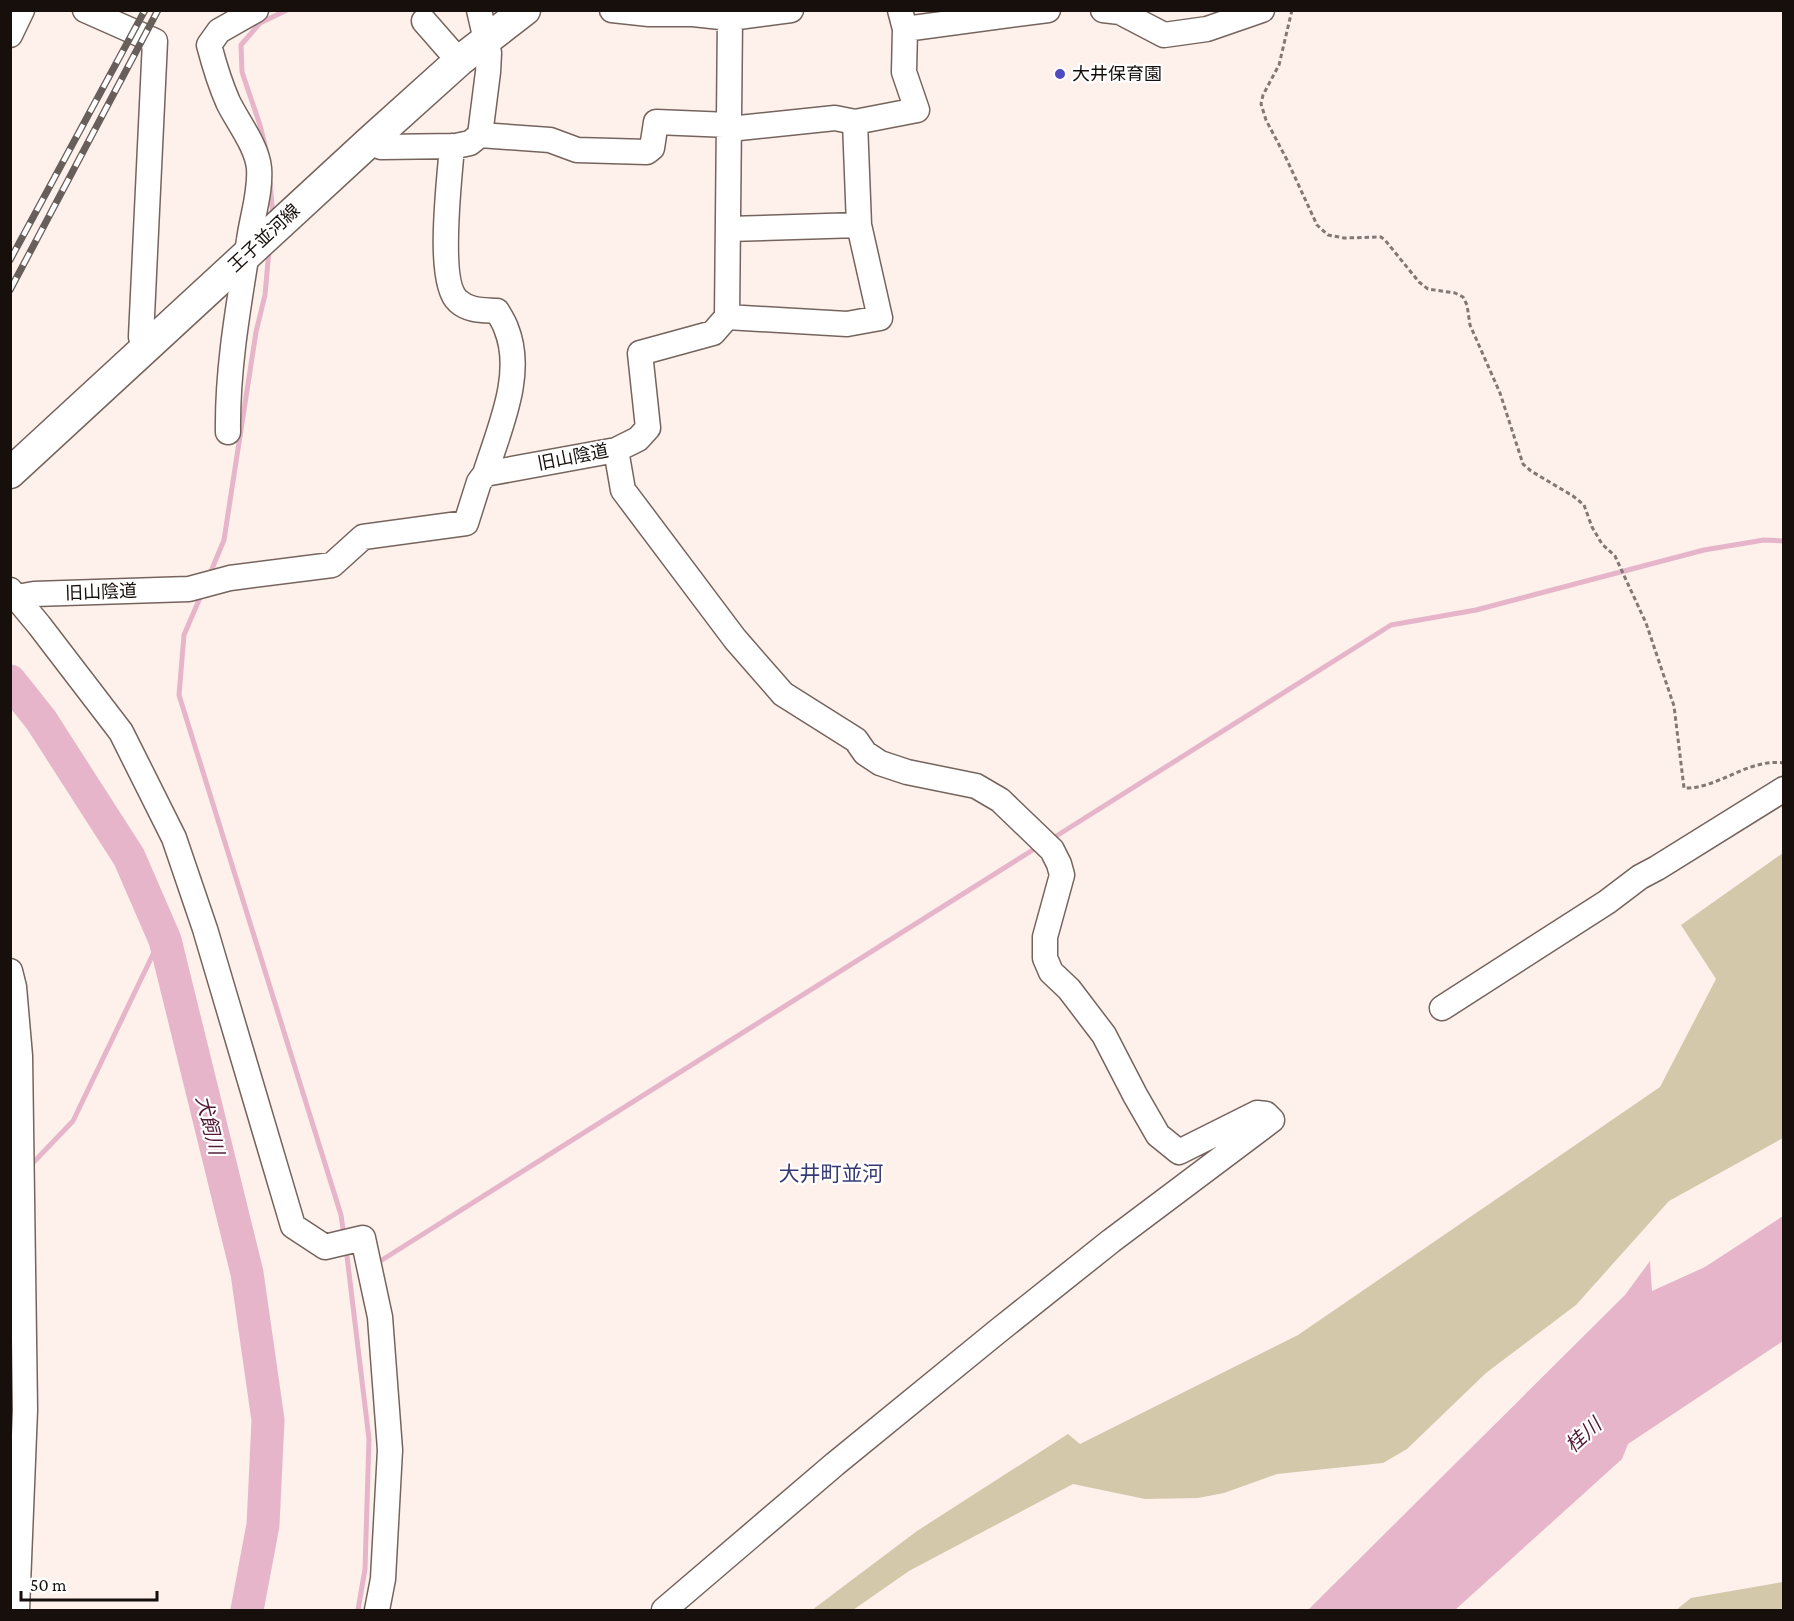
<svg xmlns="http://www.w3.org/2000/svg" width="1794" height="1621" font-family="'Crimson Pro','Noto Sans JP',serif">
<rect width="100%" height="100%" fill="#fef1ec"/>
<path fill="#d3c8aa" d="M1783,853V1138L1669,1201L1576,1305L1486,1373L1407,1449L1383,1463L1277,1474L1224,1493L1198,1498L1145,1499L1073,1484L909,1571L853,1610H812L917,1531L1068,1434L1080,1444L1298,1335L1660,1087L1716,979L1681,925Z
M1783,1582V1610H1676L1691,1598Z"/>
<path fill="#e6b5c9" d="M1783,1216V1341L1628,1444L1622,1459L1455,1610H1308L1625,1295L1650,1261L1652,1291L1705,1267Z"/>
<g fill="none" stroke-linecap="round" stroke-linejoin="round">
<path stroke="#e6b5c9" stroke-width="5" d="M266,149L260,125L242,72L241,45L260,23L287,10
M270,182L273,217
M209,576L224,540L256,332L265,295L269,250
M202,593L184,635L179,695L341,1215L344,1236
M1050,840L1391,625L1476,610L1704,550L1764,540L1784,541
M29,1167L73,1121L156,948L165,940
M346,1248L369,1439L365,1569L358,1610
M374,1265L1039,846"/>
<path stroke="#e6b5c9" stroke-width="33" d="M10,681L41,720L129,857L165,940L247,1273L268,1420L263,1525L247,1610"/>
<g stroke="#75645d" stroke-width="27">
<path id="minor" d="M85,10L155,41L141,337L145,348
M612,10L649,14H693L730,18L791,10
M1103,10L1120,12L1164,35L1207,29L1262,10
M424,21L459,61
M905,29L1048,10
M10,35L22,10
M480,135L550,140L577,150L647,152L652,148L656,122L729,125L739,128L835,118L855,122
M369,142L381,147L456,146L470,143L480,135L488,72L489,53L479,10
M452,146C450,176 436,282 458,301C469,311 483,310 497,311C500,316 504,322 506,328C525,374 499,429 485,474
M728,229L859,225
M727,317L847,324L880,318L859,225L855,122L917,110L904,72L905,29L900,10
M228,432C227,368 239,303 249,240C252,217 261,192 259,168C257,146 237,121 228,102C220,84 214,64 209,45L219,31L256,10
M616,450L623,490L735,639L783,694L856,740L865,753L880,763L907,772L976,786L1000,800L1052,850L1059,864L1062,875L1045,937V958L1051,972L1069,989L1104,1035L1135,1095L1158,1135L1179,1152L1257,1113L1266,1114L1272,1120L1111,1241L998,1331L835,1464L664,1610
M10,590L39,625L121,732L174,838L205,929L293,1226L325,1247L363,1238L380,1317L390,1450L383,1579L377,1610
M17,597L34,594L189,589L230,578L332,565L363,537L466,523L479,482L485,474L616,450L638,439L648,428L640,353L713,333L727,317L730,18
M10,971L14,987L20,1056L25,1410L17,1610
M1442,1008L1607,902L1640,877L1657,868L1784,789"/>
</g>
<g stroke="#75645d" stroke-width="33">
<path id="major" d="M10,473L369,142L459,61L525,10"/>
</g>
<path stroke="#827874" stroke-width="3" stroke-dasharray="4.5 3" stroke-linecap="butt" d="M1292,10L1279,65L1263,95L1261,104L1266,120L1287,160L1317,225L1328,235L1344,238L1381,237L1385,240L1419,282L1428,289L1455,293L1463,297L1467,305L1470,325L1500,393L1523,464L1531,471L1573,496L1584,505L1592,527L1602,544L1615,556L1646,623L1674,706L1684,788C1719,789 1747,758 1784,763"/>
<use href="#minor" stroke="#fff" stroke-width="24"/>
<use href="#major" stroke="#fff" stroke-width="30"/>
<g stroke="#685f5b" stroke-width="7">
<path id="rail" d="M10,260L145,10
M10,290L158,10"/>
</g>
<use href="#rail" stroke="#fff" stroke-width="4.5" stroke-dasharray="14" stroke-linecap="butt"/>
</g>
<circle fill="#4e4ac1" stroke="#fff" stroke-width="2" cx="1060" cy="74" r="6"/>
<g text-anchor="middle" stroke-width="4.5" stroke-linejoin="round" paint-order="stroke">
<g font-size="18" fill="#160f0c" stroke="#fff" text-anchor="start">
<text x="1072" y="80">大井保育園</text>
</g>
<g font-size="18" fill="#160f0c" stroke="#fff">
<text transform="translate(264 238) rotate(-43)" y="6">王子並河線</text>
<text transform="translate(573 457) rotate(-11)" y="6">旧山陰道</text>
<text transform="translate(101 592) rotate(-2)" y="6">旧山陰道</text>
</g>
<g font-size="20" font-style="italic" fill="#541a37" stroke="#fff">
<text transform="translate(210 1125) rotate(76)" y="7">犬飼川</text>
<text transform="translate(1583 1435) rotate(-42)" y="7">桂川</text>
</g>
<g font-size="21" fill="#363974" stroke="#fff">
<text x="831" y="1181">大井町並河</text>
</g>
</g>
<rect width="1794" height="1621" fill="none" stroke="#160f0c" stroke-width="24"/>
<path d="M21 1591v9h136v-9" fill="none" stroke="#160f0c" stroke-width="3"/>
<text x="30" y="1591" font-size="18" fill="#160f0c" stroke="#ffffff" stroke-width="4.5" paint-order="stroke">50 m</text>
</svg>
